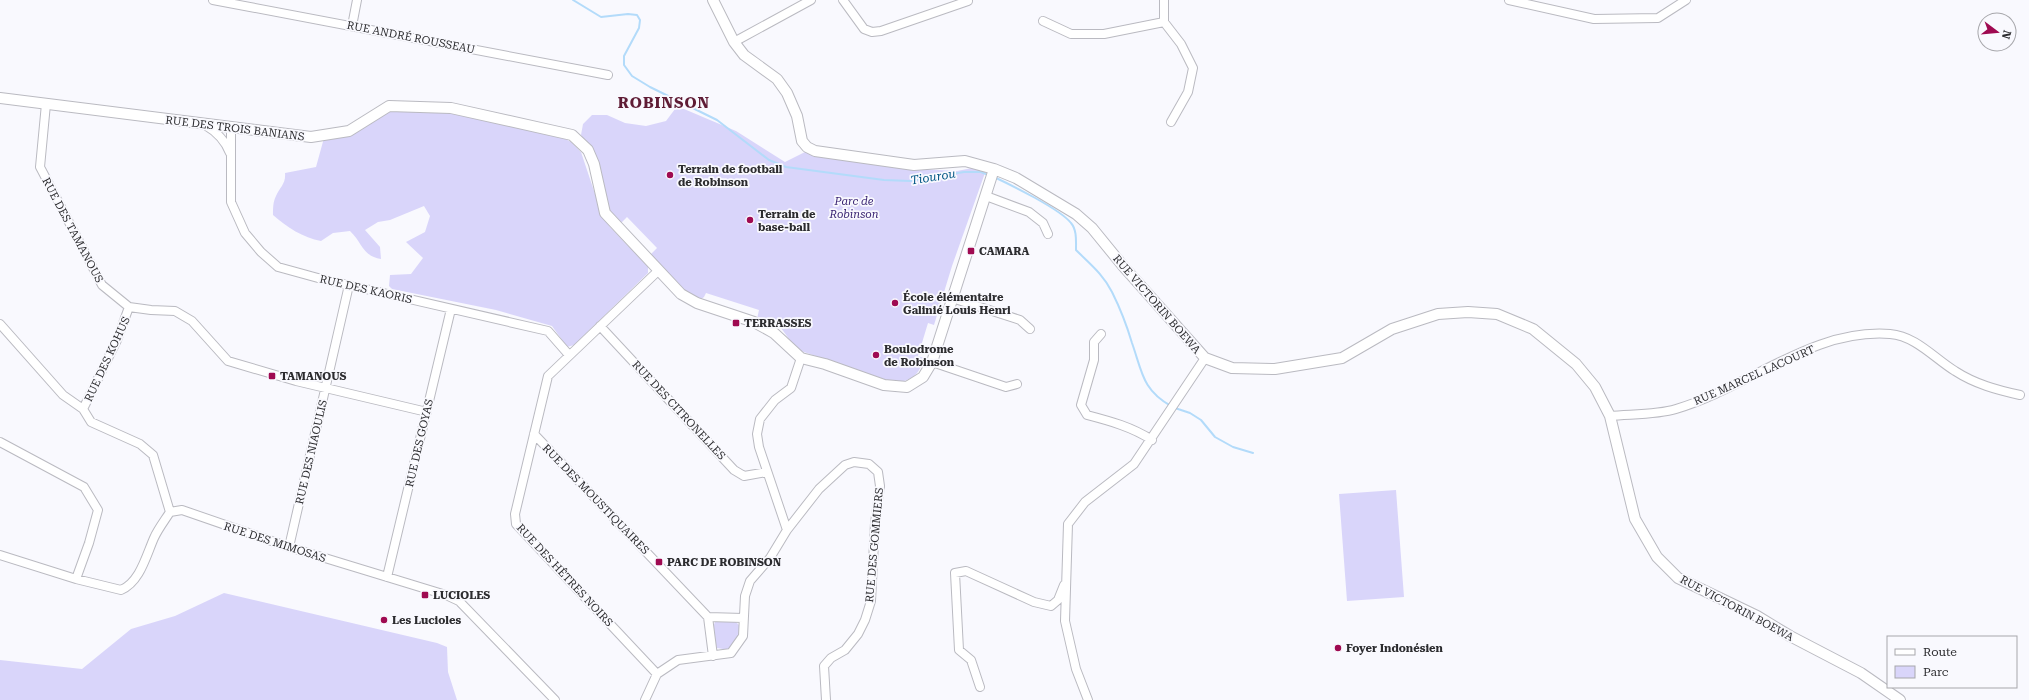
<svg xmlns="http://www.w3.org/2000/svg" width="2029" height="700" font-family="'Roboto Serif',serif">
<rect width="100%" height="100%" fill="#f9f9fe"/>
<path fill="#d9d5fa" d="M675,109H684L736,131L785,162L805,152L901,168L957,171L972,168L986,170L952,266L934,325L928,323L918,356L924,358C918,376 914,379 896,383L801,351L792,343L781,328L757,319L759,310L706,293L704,297L700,300L688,295L650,255L657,248L627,217L620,224L608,208L586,144L581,135L583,124L592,115H607L625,123L646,126L666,121Z
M392,110L446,112L558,135L571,142L581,152L601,212L610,227L648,267V273L574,345L567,347L552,326L496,310L392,289L389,286L390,275L411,274L423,258L406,242L425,232L430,216L424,206L390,220L378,222L365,230L380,247L381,259C362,256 362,242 350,231L333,233L321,241C303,238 287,227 273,215C273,208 273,202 276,196C280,187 286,184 285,173L316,167L324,138Z
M1396,490L1404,597L1347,601L1339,494Z
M224,593L437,643L447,647L448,672L457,700H0V660L82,669L131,629L175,616Z
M716,620L735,621L740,626L738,640L729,650L717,648C714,640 711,628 716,620Z"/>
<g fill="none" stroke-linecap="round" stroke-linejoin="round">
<path stroke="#b3dbfa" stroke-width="2" d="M573,0L601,17L628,14L637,15L640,20L639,28L624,56V65L632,76L650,87L717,120L769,160L786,167L884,180L910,181L964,172H981L988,175
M994,177C1011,185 1060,209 1071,223C1077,230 1076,241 1076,250C1090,264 1103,274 1112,292C1120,308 1127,326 1132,343C1142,371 1142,390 1171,406
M1175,408L1190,413L1201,420L1215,437L1233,447L1253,453"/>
<g stroke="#babac1" stroke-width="10">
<path id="minor" d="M213,0L608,75
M843,0L864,29L872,32L881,31L968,1
M1164,0V22L1181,44L1193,68L1188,92L1171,122
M1509,0L1594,19L1658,18L1686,0
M1043,21L1071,34H1104L1164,22
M352,26L357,0
M734,42L811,0
M46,104L40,167L102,285L129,307L151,310L175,311L192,321L228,361L296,381L427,412
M205,125C217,132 225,140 230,153
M231,127V202L245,233L261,252L278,267L318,278L548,331L569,355
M986,196L1029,212L1043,223L1048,234
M952,298L1020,320L1030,329
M0,324L63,395L83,409L91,422L140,444L153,455L170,512
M600,326L734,470L744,476L767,472
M1101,334L1094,342V360L1081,405L1087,415C1110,421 1132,427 1152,440
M932,362L1006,387L1017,384
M83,409L117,340L129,307
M1610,416C1630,414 1657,415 1676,409C1748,388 1812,328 1890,334C1916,336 1935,359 1955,371C1975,384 1997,390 2020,395
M534,434L708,617L713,656
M0,442L84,487L98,510L89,543L76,579
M787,530L819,489L845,465L854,462L869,464L878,472L880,486L875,523L871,601L865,620L858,634L845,650L831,658L824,666L826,700
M289,547L349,285
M0,555L76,579L121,590C140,582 146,556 154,538C158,529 165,520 170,512L182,510L289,547L446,595L459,601L555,700
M387,577L451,309
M708,617L743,618
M657,674L516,524L515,514L548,376L658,271
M980,687L971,660L959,650L955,573L966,571L1034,602L1051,606L1058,600L1064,585
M645,700L657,674L678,660L731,653L743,636L745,596L750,581L770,558L787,530L759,447L757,434L760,419L775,400L791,388L801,358
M1088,700L1076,669L1065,621L1068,524L1085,502L1134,464L1205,358"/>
</g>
<g stroke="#babac1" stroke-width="12">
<path id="tertiary" d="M713,0L734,42L744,55L777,79L787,93L797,116L802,141L807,147L815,151L914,165L965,161L994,169L1016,178L1076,214L1092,228L1123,266L1205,358L1232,368L1275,369L1342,358L1392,329L1438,314L1468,312L1497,314L1533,329L1576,364L1595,387L1610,416L1635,519L1657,557L1678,578L1757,616L1790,636L1861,673L1900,700
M0,98L311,137L349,131L389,106L451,108L572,135L588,150L594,164L605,213L681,294L697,303L754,322L774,333L801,358L825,364L884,385L907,387L923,377L932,362L994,169"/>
</g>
<use href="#minor" stroke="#fff" stroke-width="8"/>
<use href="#tertiary" stroke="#fff" stroke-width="10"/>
</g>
<g fill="#9f0a51" stroke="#f9f9fe" stroke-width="1.5">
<circle cx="670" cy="175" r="4"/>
<circle cx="750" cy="220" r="4"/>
<rect x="967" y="247" width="8" height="8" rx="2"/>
<circle cx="895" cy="303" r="4"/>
<rect x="732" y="319" width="8" height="8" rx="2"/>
<circle cx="876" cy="355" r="4"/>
<rect x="268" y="372" width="8" height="8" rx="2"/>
<rect x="655" y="558" width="8" height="8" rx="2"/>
<rect x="421" y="591" width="8" height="8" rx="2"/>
<circle cx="384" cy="620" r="4"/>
<circle cx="1338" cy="648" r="4"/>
</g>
<g text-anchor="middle" stroke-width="3.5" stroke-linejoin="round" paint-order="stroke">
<g font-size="11" fill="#2c2c2f" stroke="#f9f9fe">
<text transform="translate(411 37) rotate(11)" y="4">RUE ANDRÉ ROUSSEAU</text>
<text transform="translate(235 128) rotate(7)" y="4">RUE DES TROIS BANIANS</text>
<text transform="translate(73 230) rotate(62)" y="4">RUE DES TAMANOUS</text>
<text transform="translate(366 289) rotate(13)" y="4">RUE DES KAORIS</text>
<text transform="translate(1157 304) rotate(49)" y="4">RUE VICTORIN BOEWA</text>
<text transform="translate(107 359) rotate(-65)" y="4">RUE DES KOHUS</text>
<text transform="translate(1754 375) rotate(-24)" y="4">RUE MARCEL LACOURT</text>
<text transform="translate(679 410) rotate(47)" y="4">RUE DES CITRONELLES</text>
<text transform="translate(419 443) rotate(-77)" y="4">RUE DES GOYAS</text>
<text transform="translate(311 452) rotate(-77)" y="4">RUE DES NIAOULIS</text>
<text transform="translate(596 499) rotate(46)" y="4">RUE DES MOUSTIQUAIRES</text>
<text transform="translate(275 542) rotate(18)" y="4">RUE DES MIMOSAS</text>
<text transform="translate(874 545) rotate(-85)" y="4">RUE DES GOMMIERS</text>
<text transform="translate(565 575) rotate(47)" y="4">RUE DES HÊTRES NOIRS</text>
<text transform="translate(1737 608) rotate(28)" y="4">RUE VICTORIN BOEWA</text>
</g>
<g font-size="11" font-weight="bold" fill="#2c2c2f" stroke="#f9f9fe" text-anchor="start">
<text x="678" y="173">Terrain de football<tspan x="678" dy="13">de Robinson</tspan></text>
<text x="758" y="218">Terrain de<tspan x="758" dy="13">base-ball</tspan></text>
<text x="979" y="255">CAMARA</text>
<text x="903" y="301">École élémentaire<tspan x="903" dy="13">Galinié Louis Henri</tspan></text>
<text x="744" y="327">TERRASSES</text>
<text x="884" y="353">Boulodrome<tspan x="884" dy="13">de Robinson</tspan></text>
<text x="280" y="380">TAMANOUS</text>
<text x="667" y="566">PARC DE ROBINSON</text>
<text x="433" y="599">LUCIOLES</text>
<text x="392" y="624">Les Lucioles</text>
<text x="1346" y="652">Foyer Indonésien</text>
</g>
<g font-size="11" font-style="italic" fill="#351f6f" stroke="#f9f9fe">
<text x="854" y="205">Parc de<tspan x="854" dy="13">Robinson</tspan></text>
</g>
<g font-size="12" font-style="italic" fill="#005684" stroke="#f9f9fe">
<text transform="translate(933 177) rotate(-9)" y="4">Tiourou</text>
</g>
<g font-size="15" font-weight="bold" letter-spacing="1" fill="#5f1c35" stroke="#f9f9fe">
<text x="664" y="108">ROBINSON</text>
</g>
</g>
<rect x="1887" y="636" width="130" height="52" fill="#f9f9fe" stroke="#a7a7ab"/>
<rect x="1895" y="649" width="20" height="6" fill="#ffffff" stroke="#a7a7ab"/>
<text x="1923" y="656" font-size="12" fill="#2c2c2f">Route</text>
<rect x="1895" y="666" width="20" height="12" fill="#d9d5fa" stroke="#a7a7ab"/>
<text x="1923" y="676" font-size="12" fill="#2c2c2f">Parc</text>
<g transform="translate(1997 32) rotate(106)"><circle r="19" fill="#f9f9fe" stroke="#a7a7ab"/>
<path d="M0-3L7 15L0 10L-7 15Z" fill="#9f0a51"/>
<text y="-6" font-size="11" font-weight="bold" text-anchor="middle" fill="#2c2c2f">N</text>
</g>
</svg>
